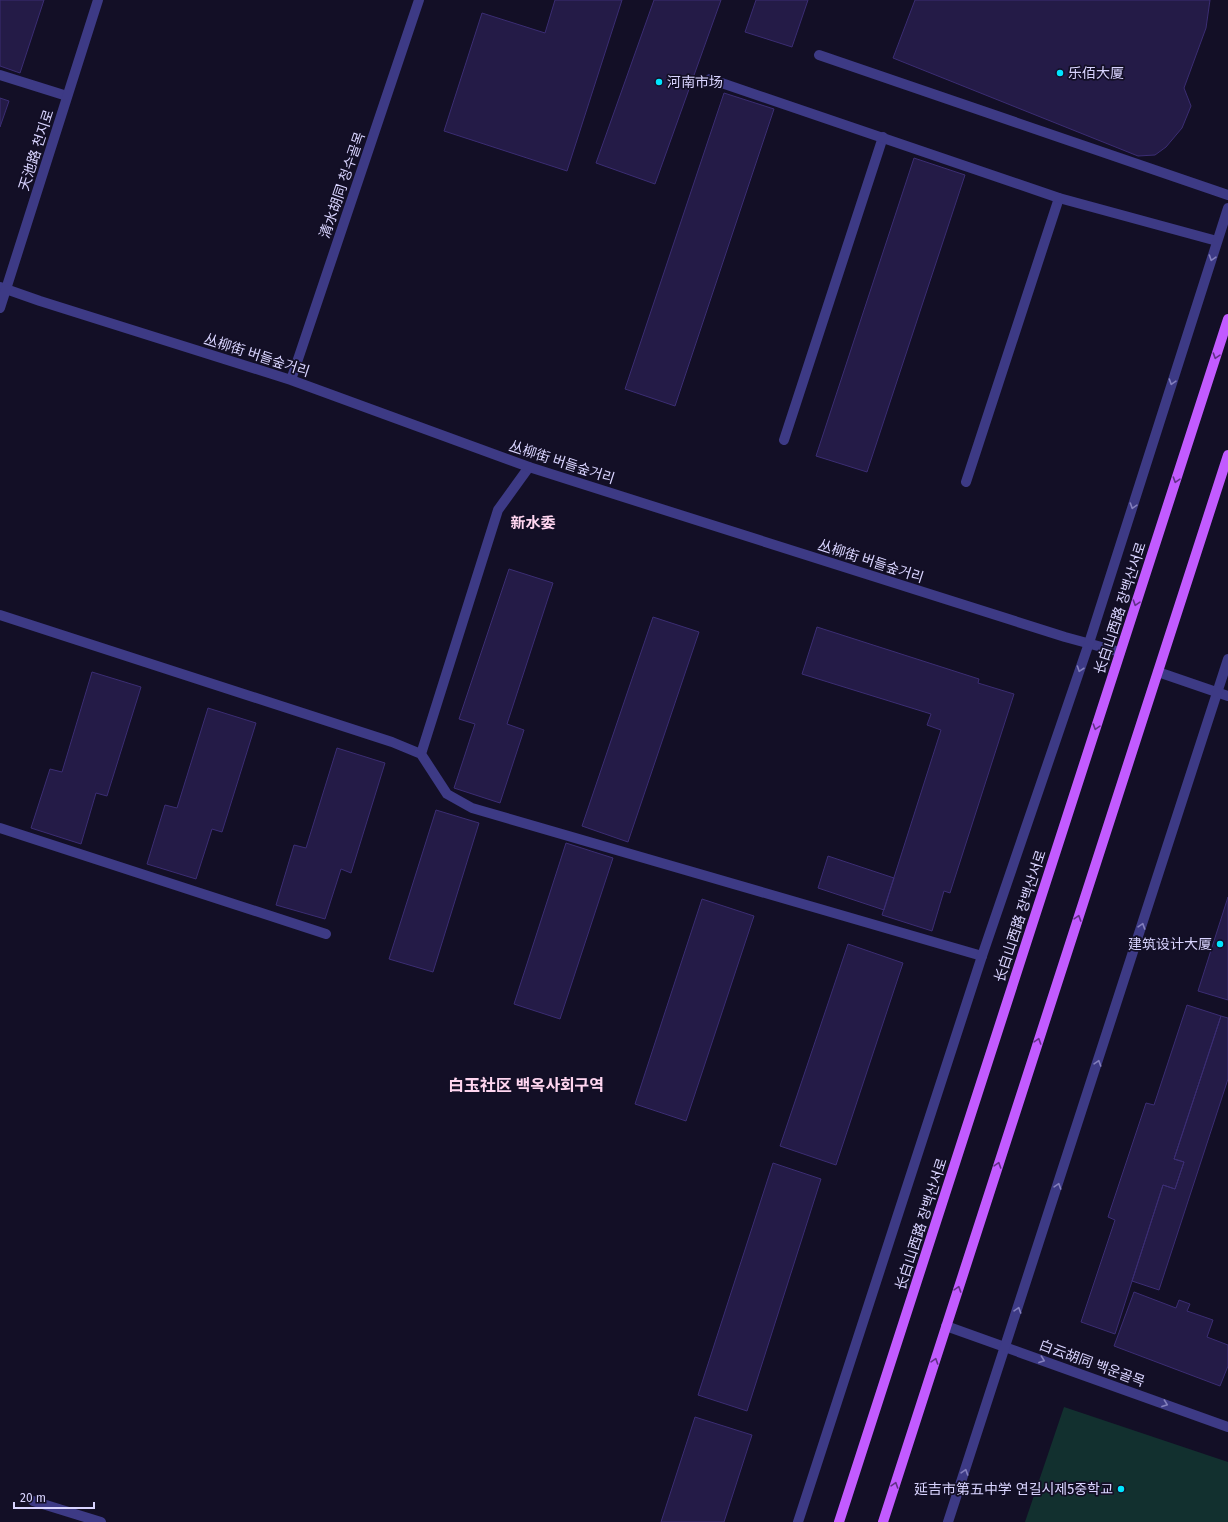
<svg xmlns="http://www.w3.org/2000/svg" width="1228" height="1522" font-family="'Fira Sans','Noto Sans SC','Noto Sans KR',sans-serif">
<rect width="100%" height="100%" fill="#130f26"/>
<path fill="#12302f" d="M1064,1407L1228,1462V1522H1025Z"/>
<path fill="#241b47" stroke="#3b2d73" d="M0,0H44L20,73L0,66Z
M555,0H622L567,171L444,131L482,13L545,33Z
M654,0H721L655,184L596,163Z
M756,0H808L792,47L745,32Z
M915,0H1210L1206,28L1184,88L1191,106L1182,128L1166,147L1155,155L1138,156L893,58Z
M724,93L774,109L675,406L625,389Z
M0,98L9,101L0,127Z
M914,158L965,175L867,472L816,456Z
M509,569L553,583L507,724L524,730L500,803L454,788L475,724L459,719Z
M653,617L699,632L628,842L582,826Z
M817,627L979,679L978,683L1014,694L950,893L944,891L932,931L882,915L941,730L927,725L931,714L802,674Z
M92,672L141,687L107,796L96,793L81,844L31,828L50,769L62,772Z
M208,708L256,723L222,832L212,829L196,879L147,864L165,805L177,808Z
M337,748L385,763L351,873L341,869L325,919L276,905L294,845L306,848Z
M436,810L479,823L433,972L389,959Z
M566,843L613,858L560,1019L514,1004Z
M828,856L894,878L884,910L818,888Z
M1228,897V1000L1198,991Z
M702,899L754,916L686,1121L635,1104Z
M848,944L903,963L836,1165L780,1146Z
M1187,1005L1221,1016L1174,1159L1184,1162L1175,1189L1163,1185L1115,1334L1081,1322L1115,1220L1108,1217L1146,1103L1154,1105Z
M1221,1016L1228,1018V1079L1159,1290L1132,1281L1163,1185L1175,1189L1184,1162L1174,1159Z
M773,1163L821,1179L747,1411L698,1395Z
M1134,1292L1176,1308L1179,1300L1190,1304L1187,1311L1213,1320L1207,1337L1228,1345V1366L1220,1386L1114,1346Z
M695,1417L752,1435L724,1522H661Z"/>
<g fill="none" stroke-linecap="round" stroke-linejoin="round">
<path stroke="#3d3a85" stroke-width="10" d="M819,55L1228,195
M0,75L67,96
M784,440L883,137
M966,482L1059,198
M0,615L392,742L421,754L447,794L472,808L982,956
M421,754L498,510L529,467
M0,828L326,934"/>
<path stroke="#3d3a85" stroke-width="10" d="M710,79L1059,198L1217,241
M0,287L40,301L291,380L529,467L1065,637L1120,652
M291,380L419,0
M1158,672L1228,696
M946,1326L1228,1427
M33,1501L101,1522"/>
<path stroke="#3d3a85" stroke-width="10" d="M0,308L98,0
M798,1522L982,956L1089,643L1228,208
M948,1522L1228,659"/>
<path stroke="#c25bff" stroke-width="10" d="M839,1522L1228,319
M883,1522L1228,455"/>
</g>
<defs><path id="oneway-chevron" d="M-2-3.5L2.5 0L-2 3.5" fill="none" stroke-width="1.6" stroke-linecap="round" stroke-linejoin="round"/></defs>
<g stroke="#837fbc">
<use href="#oneway-chevron" transform="translate(1212 258) rotate(108)"/>
<use href="#oneway-chevron" transform="translate(1172 382) rotate(108)"/>
<use href="#oneway-chevron" transform="translate(1133 506) rotate(108)"/>
<use href="#oneway-chevron" transform="translate(1080 669) rotate(109)"/>
<use href="#oneway-chevron" transform="translate(1142 926) rotate(-72)"/>
<use href="#oneway-chevron" transform="translate(1098 1063) rotate(-72)"/>
<use href="#oneway-chevron" transform="translate(1058 1186) rotate(-72)"/>
<use href="#oneway-chevron" transform="translate(1018 1310) rotate(-72)"/>
<use href="#oneway-chevron" transform="translate(1042 1360) rotate(20)"/>
<use href="#oneway-chevron" transform="translate(1165 1404) rotate(20)"/>
<use href="#oneway-chevron" transform="translate(965 1472) rotate(-72)"/>
</g>
<g stroke="#623188">
<use href="#oneway-chevron" transform="translate(1216 356) rotate(108)"/>
<use href="#oneway-chevron" transform="translate(1176 480) rotate(108)"/>
<use href="#oneway-chevron" transform="translate(1136 603) rotate(108)"/>
<use href="#oneway-chevron" transform="translate(1096 727) rotate(108)"/>
<use href="#oneway-chevron" transform="translate(1078 918) rotate(-72)"/>
<use href="#oneway-chevron" transform="translate(1038 1041) rotate(-72)"/>
<use href="#oneway-chevron" transform="translate(998 1165) rotate(-72)"/>
<use href="#oneway-chevron" transform="translate(958 1289) rotate(-72)"/>
<use href="#oneway-chevron" transform="translate(935 1361) rotate(-72)"/>
<use href="#oneway-chevron" transform="translate(895 1485) rotate(-72)"/>
</g>
<g fill="#00e5ff" stroke="#130f26" stroke-width="1.5">
<circle cx="1060" cy="73" r="4"/>
<circle cx="659" cy="82" r="4"/>
<circle cx="1220" cy="944" r="4"/>
<circle cx="1121" cy="1489" r="4"/>
</g>
<g text-anchor="middle" stroke-width="3.5" stroke-linejoin="round" paint-order="stroke">
<g font-size="14" fill="#d9d4ff" stroke="#130f26" text-anchor="start">
<text x="1068" y="78">乐佰大厦</text>
<text x="667" y="87">河南市场</text>
<text x="1212" y="949" text-anchor="end">建筑设计大厦</text>
<text x="1113" y="1494" text-anchor="end">延吉市第五中学 연길시제5중학교</text>
</g>
<g font-size="14" fill="#d9d4ff" stroke="#130f26">
<text transform="translate(36 150) rotate(-72)" y="5">天池路 천지로</text>
<text transform="translate(342 185) rotate(-71)" y="5">清水胡同 청수골목</text>
<text transform="translate(257 355) rotate(18)" y="5">丛柳街 버들숲거리</text>
<text transform="translate(562 462) rotate(18)" y="5">丛柳街 버들숲거리</text>
<text transform="translate(871 561) rotate(18)" y="5">丛柳街 버들숲거리</text>
<text transform="translate(1120 608) rotate(-72)" y="5">长白山西路 장백산서로</text>
<text transform="translate(1020 916) rotate(-72)" y="5">长白山西路 장백산서로</text>
<text transform="translate(921 1224) rotate(-72)" y="5">长白山西路 장백산서로</text>
<text transform="translate(1092 1363) rotate(20)" y="5">白云胡同 백운골목</text>
</g>
<g font-size="15" font-weight="bold" fill="#ffd6f0" stroke="#130f26">
<text x="533" y="528">新水委</text>
</g>
<g font-size="16" font-weight="bold" fill="#ffd6f0" stroke="#130f26">
<text x="526" y="1091">白玉社区 백옥사회구역</text>
</g>
</g>
<path d="M14 1502v6h80v-6" fill="none" stroke="#d9d4ff" stroke-width="2"/>
<text x="20" y="1502" font-size="12" fill="#d9d4ff" stroke="#130f26" stroke-width="3" paint-order="stroke">20 m</text>
</svg>
